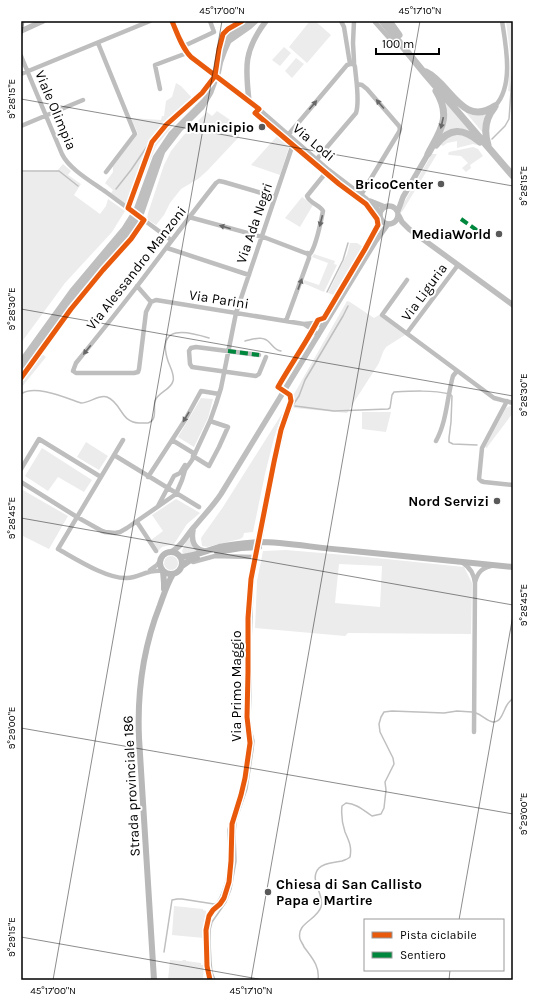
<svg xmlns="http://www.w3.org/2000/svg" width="534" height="1001" font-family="Karla,sans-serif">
<rect width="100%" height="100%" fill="#fff"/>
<path fill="#ececec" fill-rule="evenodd" d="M310,21H315L331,35L307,63L289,47Z
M506,21H513V92L508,91L510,66V53Z
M284,47L291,53L280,66L272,60Z
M296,58L304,64L292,78L285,71Z
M176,83L181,86L196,102L187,110L175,123L156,146L132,205L127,206L111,193L113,190L105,183L113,172V166L138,134L131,118L161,120L162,116H164L166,101L172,97Z
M444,101L473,134L442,135Z
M463,109L490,111L483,133Z
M217,111L242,128L238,138L207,171L198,179L181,189L170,203L164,215L156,225L147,219L148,213L164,165L171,151L183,136L207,112L212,116Z
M279,134L290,144L280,175L251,165Z
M459,134L472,139L481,146L473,144L457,148V141L447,143L443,146L440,144L447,137Z
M473,147L478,149L483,156L470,165L471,168L466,172L462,168L468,163L461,156L449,155L448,154L449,152Z
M432,154H437L402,212H401L402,206L406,199Z
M63,164L71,171L68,175L81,184L74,195L100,214L106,206L108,199L125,211L112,232L65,283L21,343V172L57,171Z
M302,197L313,205L300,227L285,218Z
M350,243H357L363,247L334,295L328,293L347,254Z
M314,254L335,261L334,264L337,265L324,292L303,283L304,280L319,285L328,263L312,257Z
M347,301L350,302L374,318L379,315L405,335L386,347L383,352L379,363L347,413L294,408L292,403L294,394Z
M42,354L46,357L21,388V381Z
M201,398L213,399L208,418L194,447L178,437Z
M512,405L513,406V413L488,446L487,448L485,447L505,410L506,408Z
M283,412L274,438L265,474L253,532L244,533L243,537L240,539L207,547L202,546L201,538L223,507Z
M362,412H391L386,432L362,429Z
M86,442L108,456L99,470L77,457Z
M42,448L92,480L84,492L58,477L48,491L25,476Z
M21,489L68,516L49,549L21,535Z
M176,499L200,513L187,524L174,544L162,547L158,551L151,540L163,531L152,515Z
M190,536L200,552L189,555L183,553L182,551L186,542Z
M286,550L357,556L464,567L472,583L471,634L348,633L345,636L255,628L257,581L263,551ZM339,564L382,566L380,607L335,603Z
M164 563a7 7 0 1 1 14 0a7 7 0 1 1-14 0Z
M174,906L203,909V910L206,911L204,938L172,935Z
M170,960L182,961L183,960H186V961L201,963V965H204L203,980H168Z"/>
<path fill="#bfbfbf" d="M244,21H260L251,29L231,43L227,52L223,63L221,73L213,94L204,109L182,131L165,153L144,214L126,241L68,310L21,375V357L70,289L122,227L134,208L153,156L169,132L202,99L214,84L218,73V63L223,39L227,33Z"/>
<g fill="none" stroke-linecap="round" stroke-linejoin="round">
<path stroke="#bfbfbf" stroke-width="1.5" d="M195,96L207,83
M492,139L505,126L509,119L513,63
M21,171H59L78,186
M116,189L131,170L150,142
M327,292L343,260L348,243
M245,341C254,339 263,335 270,343C274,347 275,350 281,351
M21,394C35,384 66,398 81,403C90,403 99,394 107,397C122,403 120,422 139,423C142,423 146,423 148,423C158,420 153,408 155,401C158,392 171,390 173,381C175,375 170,367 168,361C156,324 187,331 209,338
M295,406L334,411L388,409L390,408L392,395L394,392C413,391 432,390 450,394L452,396L451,422L449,438V442L453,444L477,445
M262,539L275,469L285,426L293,405L299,396L305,380L343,316L348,306
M258,555L259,550
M476,713C482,715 487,721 493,722C502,722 503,711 507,705C508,703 511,700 513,698
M164,952L172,900L177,899H182L214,904L217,903C226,888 229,869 229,852C229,845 228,838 228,830C230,819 234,808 238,797
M215,980L212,972L211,962L210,942V930L212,922L226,902L231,889L236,861L235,834L236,821L247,789L253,750L254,741L251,729L250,717L251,696V643L253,586L257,560
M318,980C320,966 312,958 304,947C303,944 301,942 300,939C296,923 317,920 321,907C325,894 308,880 319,868C325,862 334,863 342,861C345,860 348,859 350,857C352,847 349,841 345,832C342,823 341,815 342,806L346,803C357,804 363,810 372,816L381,814L384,808L386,790L385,782L394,764L393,758L380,732L379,724L381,717L384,712L392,711L444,713L457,711L472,712"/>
<path stroke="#bebebe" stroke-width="4.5" d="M172,21L177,33L189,55L249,101
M341,21L344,27L350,64
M374,21L397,47
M98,43L135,134L106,172
M184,46L214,32L210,21
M21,56L62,154C69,169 92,182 106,192C128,208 149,224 171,240
M354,64V61L353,43L354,21
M21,74L150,21
M357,84L362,85L367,89L399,126L400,129L399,132L361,195
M160,89L155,65L187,53
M495,106C514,86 506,46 502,21
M21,126L83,100
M288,135L347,65L350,64
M316,160L356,113C360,101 356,80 355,67L354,64H350
M128,208L152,142L166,125L202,93L215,76
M189,217L266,238L308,254L309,256V258L286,321
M167,248L249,275
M307,253L310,254C316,247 321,221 323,211C320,205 309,203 307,196L328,170
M407,280L382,315L494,398L513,403
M137,286L151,302L156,300L304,324L314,323L323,326
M151,302L146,312L139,369L138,372L134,373H76L73,371L76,363C97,337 118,311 138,285C164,251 189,217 216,183L219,181L224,182L275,197
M304,324L312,329L318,336
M407,333L458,265
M259,355L196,347L191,348L189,351L190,364L192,367L256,376L259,374L266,357
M507,401L482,448L479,479L481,481L484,482L513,485
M123,440L58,549C76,559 107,579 127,578C141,577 147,569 163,571
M172,440L195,454
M436,441C447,421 447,397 453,376L457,371
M114,455L199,507
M193,456L209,466L219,447L228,427L210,421
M21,469L39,439L101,477
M148,477L185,420L201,391L219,394
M21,482L77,517L102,531L105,532L115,533L120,532L127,528L176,494L182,480L185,470L192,460L210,421L216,404L221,388L236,313L294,141
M158,506L174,476L180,473L185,465
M137,522L156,551
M193,562L215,556L252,557L254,558L251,579L248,618V672L247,717L250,743L245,778L241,795L232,824L231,861L229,882L224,898L220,904L213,910L209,916L206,930L207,966L210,980
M463,563C471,568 474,574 475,583L474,732
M150,570L157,565L161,560
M475,582C478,572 482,568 491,566"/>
<path stroke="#bebebe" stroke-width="5.5" d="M266,21C244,50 245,66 249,101L328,170L366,199L376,208L380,215
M21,31L43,21
M370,201L385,207
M380 215a9 9 0 1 1 18 0a9 9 0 1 1-18 0Z
M398,211L403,197L428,154
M399,216L402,222L409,229L513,305
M193,530C191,541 194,550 206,551
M171,552C182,547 187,534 195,526C204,515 213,506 221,494L375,242L388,224"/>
<path stroke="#b8b8b8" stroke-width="6" d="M160 563a11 11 0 1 1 22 0a11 11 0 1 1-22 0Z
M217,552L241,548L259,547
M181,557C195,556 206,551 219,547C232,544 245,543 258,542C287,542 315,548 343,550C400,556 456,561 513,567
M182,566L189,561L197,558
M163,571L164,583V589
M154,980L139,738C137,692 143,648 160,605C164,594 167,584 173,574"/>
<path stroke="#bebebe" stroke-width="7" d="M382,21L426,75L513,176
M389,21L399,35
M426,72C450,83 462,128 495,106
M436,145C450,127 463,128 480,142
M488,145C484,132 485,119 494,108
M428,154C440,131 452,117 436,91"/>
<path stroke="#00873e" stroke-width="4" stroke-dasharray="8 4" stroke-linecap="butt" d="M461,219L478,231
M228,351L259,355"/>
<g stroke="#fff" stroke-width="8">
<path id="cycleway" d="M172,21C177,33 182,48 191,57L259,109L255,113L339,184L366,204L377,219L378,225L365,249L324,318L318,320C306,343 291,364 278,387L290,395L291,401L281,430L274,462L251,579L248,618V672L247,717L250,743L245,778L241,795L232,824L231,861L229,882L224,898L220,904L213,910L209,916L206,930L207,966L210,980
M21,378L71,309L103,270L131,239L144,220L128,208L152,142L166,125L202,93L215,76L219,49L223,34L228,29L242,21"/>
</g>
<use href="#cycleway" stroke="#e8590c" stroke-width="5"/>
</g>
<defs><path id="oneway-solid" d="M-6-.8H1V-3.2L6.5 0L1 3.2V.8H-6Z"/></defs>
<g fill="#686868">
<use href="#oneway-solid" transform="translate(380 104) rotate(-131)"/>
<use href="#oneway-solid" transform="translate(313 105) rotate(-50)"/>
<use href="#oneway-solid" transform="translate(442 123) rotate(103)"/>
<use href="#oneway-solid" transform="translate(321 221) rotate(104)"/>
<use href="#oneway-solid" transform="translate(225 227) rotate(-164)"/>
<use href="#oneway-solid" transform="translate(300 284) rotate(-70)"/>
<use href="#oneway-solid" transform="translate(87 350) rotate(129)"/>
<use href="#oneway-solid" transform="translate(186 417) rotate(121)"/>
</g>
<path fill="none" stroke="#000" stroke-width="1" stroke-opacity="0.45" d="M21,40L24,21M21,99L513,186M21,309L513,396M21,518L513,605M21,728L513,814M459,920L513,615M21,937L264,980M53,980L222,21M251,980L420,21M449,980L450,970"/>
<g fill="#595959" stroke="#fff" stroke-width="1.5">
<circle cx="262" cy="127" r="4"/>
<circle cx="441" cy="184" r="4"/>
<circle cx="499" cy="234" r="4"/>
<circle cx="497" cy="501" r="4"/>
<circle cx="268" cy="892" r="4"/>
</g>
<g text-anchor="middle" stroke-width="4" stroke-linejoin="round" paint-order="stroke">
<g font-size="14" fill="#000" stroke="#fff">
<text transform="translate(56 110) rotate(67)" y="5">Viale Olimpia</text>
<text transform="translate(314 142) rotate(40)" y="5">Via Lodi</text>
<text transform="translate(254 223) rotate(-71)" y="5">Via Ada Negri</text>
<text transform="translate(136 268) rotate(-52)" y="5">Via Alessandro Manzoni</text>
<text transform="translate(424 292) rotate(-54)" y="5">Via Liguria</text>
<text transform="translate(219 299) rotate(9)" y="5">Via Parini</text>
<text transform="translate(236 686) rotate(-90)" y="5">Via Primo Maggio</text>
<text transform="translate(131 786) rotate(-93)" y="5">Strada provinciale 186</text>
</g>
<g font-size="14" font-weight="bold" fill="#000" stroke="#fff" text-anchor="end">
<text x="254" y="132">Municipio</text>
<text x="433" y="189">BricoCenter</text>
<text x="491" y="239">MediaWorld</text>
<text x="489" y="506">Nord Servizi</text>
<text x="276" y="889" text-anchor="start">Chiesa di San Callisto<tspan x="276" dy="16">Papa e Martire</tspan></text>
</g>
</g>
<rect width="534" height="1001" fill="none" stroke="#ffffff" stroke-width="44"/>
<rect x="364" y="919" width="140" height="52" fill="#ffffff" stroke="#999999"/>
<rect x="372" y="932" width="20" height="6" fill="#e8590c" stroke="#999999"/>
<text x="400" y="939" font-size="12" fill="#000000">Pista ciclabile</text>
<rect x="372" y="952" width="20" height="6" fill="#00873e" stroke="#999999"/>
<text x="400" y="959" font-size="12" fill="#000000">Sentiero</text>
<path d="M376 48v6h63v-6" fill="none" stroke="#000000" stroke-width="2"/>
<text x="382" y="48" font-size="12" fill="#000000" stroke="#ffffff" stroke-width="3" paint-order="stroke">100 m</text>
<rect x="22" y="22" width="490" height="957" fill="none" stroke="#000" stroke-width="1.5"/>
<g font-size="10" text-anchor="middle" fill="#000">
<text x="222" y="14">45°17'00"N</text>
<text x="420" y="14">45°17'10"N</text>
<text transform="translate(11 99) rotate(-90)" y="4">9°28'15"E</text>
<text transform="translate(523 186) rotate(-90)" y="4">9°28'15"E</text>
<text transform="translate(11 309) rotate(-90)" y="4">9°28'30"E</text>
<text transform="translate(523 395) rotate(-90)" y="4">9°28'30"E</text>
<text transform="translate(11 518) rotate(-90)" y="4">9°28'45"E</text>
<text transform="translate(523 605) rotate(-90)" y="4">9°28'45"E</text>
<text transform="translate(11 728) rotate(-90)" y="4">9°29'00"E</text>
<text transform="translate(523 814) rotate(-90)" y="4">9°29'00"E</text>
<text transform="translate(11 937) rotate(-90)" y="4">9°29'15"E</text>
<text x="53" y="994">45°17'00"N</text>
<text x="251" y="994">45°17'10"N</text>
</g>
</svg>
